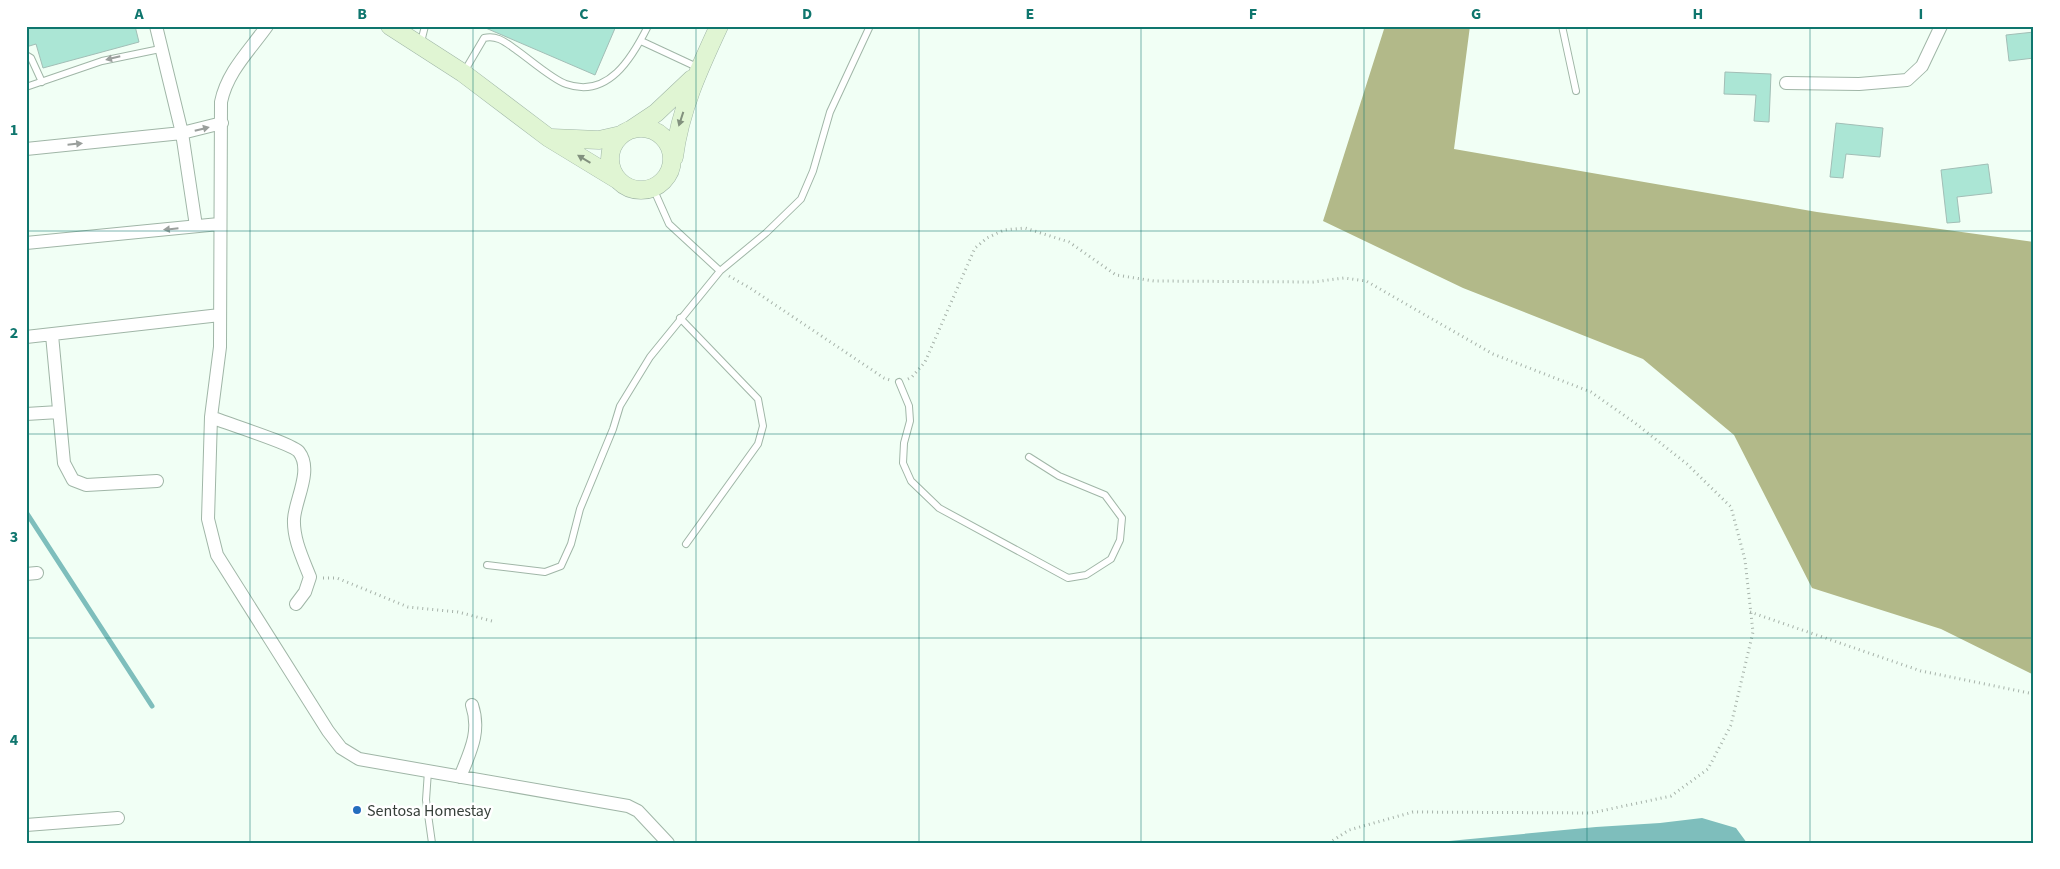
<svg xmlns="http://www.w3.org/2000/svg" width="2060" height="869" font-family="'Source Sans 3',sans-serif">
<rect width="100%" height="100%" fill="#f1fff5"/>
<path fill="#b2b989" d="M1385,26H1470L1454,149L1817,212L2034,242V675L1941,629L1812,588L1734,435L1643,359L1463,288L1323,221Z"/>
<path fill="#7ebebc" d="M1702,818L1736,828L1747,843H1428L1596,827L1660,823Z"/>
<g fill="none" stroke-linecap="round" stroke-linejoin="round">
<path stroke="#7ebebc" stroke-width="5" d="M26,512L152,706"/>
</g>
<path fill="#abe6d5" stroke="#a2beb6" d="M26,26H135L139,42L43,68L36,44L26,47Z
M481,26H616L595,75Z
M2034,32V58L2009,61L2006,35Z
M1725,72L1771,74L1769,122L1754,121L1756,95L1724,94Z
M1836,123L1883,128L1880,157L1846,154L1843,178L1830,177Z
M1988,164L1992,193L1957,197L1960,222L1947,223L1941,170Z"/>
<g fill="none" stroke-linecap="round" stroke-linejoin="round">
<g stroke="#a0b6a7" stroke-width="8">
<path id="lane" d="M1562,26L1576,91
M641,41L699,68
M421,42L425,26
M26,55L31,58L42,82
M464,72L484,38C497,35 505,42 515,49C528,58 553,80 566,84C608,99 632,58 648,26
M26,87L102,61L160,49
M720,271L766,233L801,199L813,171L830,112L870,26
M680,318L758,399L763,426L758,444L686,544
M899,382L909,406L910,421L904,443L903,463L911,481L939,508L1068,578L1086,575L1111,559L1120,540L1122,518L1105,495L1059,476L1029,457
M487,565L545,572L561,566L571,544L580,509L613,429L620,406L650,357L720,271L669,224L653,188
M428,771L426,800L432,843"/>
</g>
<g stroke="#a0b6a7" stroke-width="14">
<path id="street" d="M156,26L182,133L196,226
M267,26C250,50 227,72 221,102L220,347L211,417L208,519L217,555L328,731L341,748L359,759L628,806L638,811L668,843
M1786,83L1859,84L1907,80L1922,66L1941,26
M26,149L182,133L222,123
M26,243L219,224
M52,335L64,463L73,480L86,485L157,481
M26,337L220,315
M26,414L59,412
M211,417C225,423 293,444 299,452C313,470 295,500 294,519C293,539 303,559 310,577L305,592L296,604
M26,574L37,573
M460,777C470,752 481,732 472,705
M26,825L118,818"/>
</g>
<g stroke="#a0b6a7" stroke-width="19">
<path id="secondary" d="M390,26L463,73L549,138L618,180
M610 159a31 31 0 1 1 62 0a31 31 0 1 1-62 0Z
M632,129L656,113L692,79
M552,138L599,140L621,135
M674,157C680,110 699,69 719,26"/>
</g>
<path stroke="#a7b3aa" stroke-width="3" stroke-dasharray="1 4" stroke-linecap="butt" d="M729,276L750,288L884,378L890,380
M908,379L912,377L925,362L975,248L987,238L1004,230L1025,228L1069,242L1116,275L1154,281L1313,282L1344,278L1366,281L1493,354L1591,392L1635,423L1687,464L1731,507L1745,560L1753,632L1731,725L1708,769L1671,796L1591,813L1413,812L1349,830L1329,843
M323,578H337L408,607L458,612L492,621
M1750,612L1921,671L2034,694"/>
<use href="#lane" stroke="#fff" stroke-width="6"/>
<use href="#street" stroke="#fff" stroke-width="12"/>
<use href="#secondary" stroke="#e0f5d3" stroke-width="18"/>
</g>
<defs><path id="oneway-solid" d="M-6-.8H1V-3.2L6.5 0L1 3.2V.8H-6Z" transform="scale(1.25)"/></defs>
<g fill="#9a9f9c">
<use href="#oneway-solid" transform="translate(113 58) rotate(166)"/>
<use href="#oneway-solid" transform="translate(202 129) rotate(-14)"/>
<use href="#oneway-solid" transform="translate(75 144) rotate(-6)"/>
<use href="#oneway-solid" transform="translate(171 229) rotate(174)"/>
</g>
<g fill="#82917e">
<use href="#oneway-solid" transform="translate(681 119) rotate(108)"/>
<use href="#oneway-solid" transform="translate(584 159) rotate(-149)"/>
</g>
<path fill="none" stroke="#0f766e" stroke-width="1" stroke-opacity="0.55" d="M250,26V843M473,26V843M696,26V843M919,26V843M1141,26V843M1364,26V843M1587,26V843M1810,26V843M26,231H2034M26,434H2034M26,638H2034"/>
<circle fill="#256dbe" stroke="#fff" stroke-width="2" cx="357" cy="810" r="5"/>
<g text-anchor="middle" stroke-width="5" stroke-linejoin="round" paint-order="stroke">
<g font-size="16" fill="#363f39" stroke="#fff" text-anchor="start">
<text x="367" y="816">Sentosa Homestay</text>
</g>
</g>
<rect width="2060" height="869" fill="none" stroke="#ffffff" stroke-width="55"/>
<rect x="28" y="28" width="2004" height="814" fill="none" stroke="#0f766e" stroke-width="2"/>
<g font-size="16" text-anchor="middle" font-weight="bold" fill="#0f766e">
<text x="139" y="19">A</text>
<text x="362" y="19">B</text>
<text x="584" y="19">C</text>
<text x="807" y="19">D</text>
<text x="1030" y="19">E</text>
<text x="1253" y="19">F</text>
<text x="1476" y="19">G</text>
<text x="1698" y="19">H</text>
<text x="1921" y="19">I</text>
<text x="14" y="135">1</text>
<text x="14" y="338">2</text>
<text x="14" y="542">3</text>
<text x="14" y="745">4</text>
</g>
</svg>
